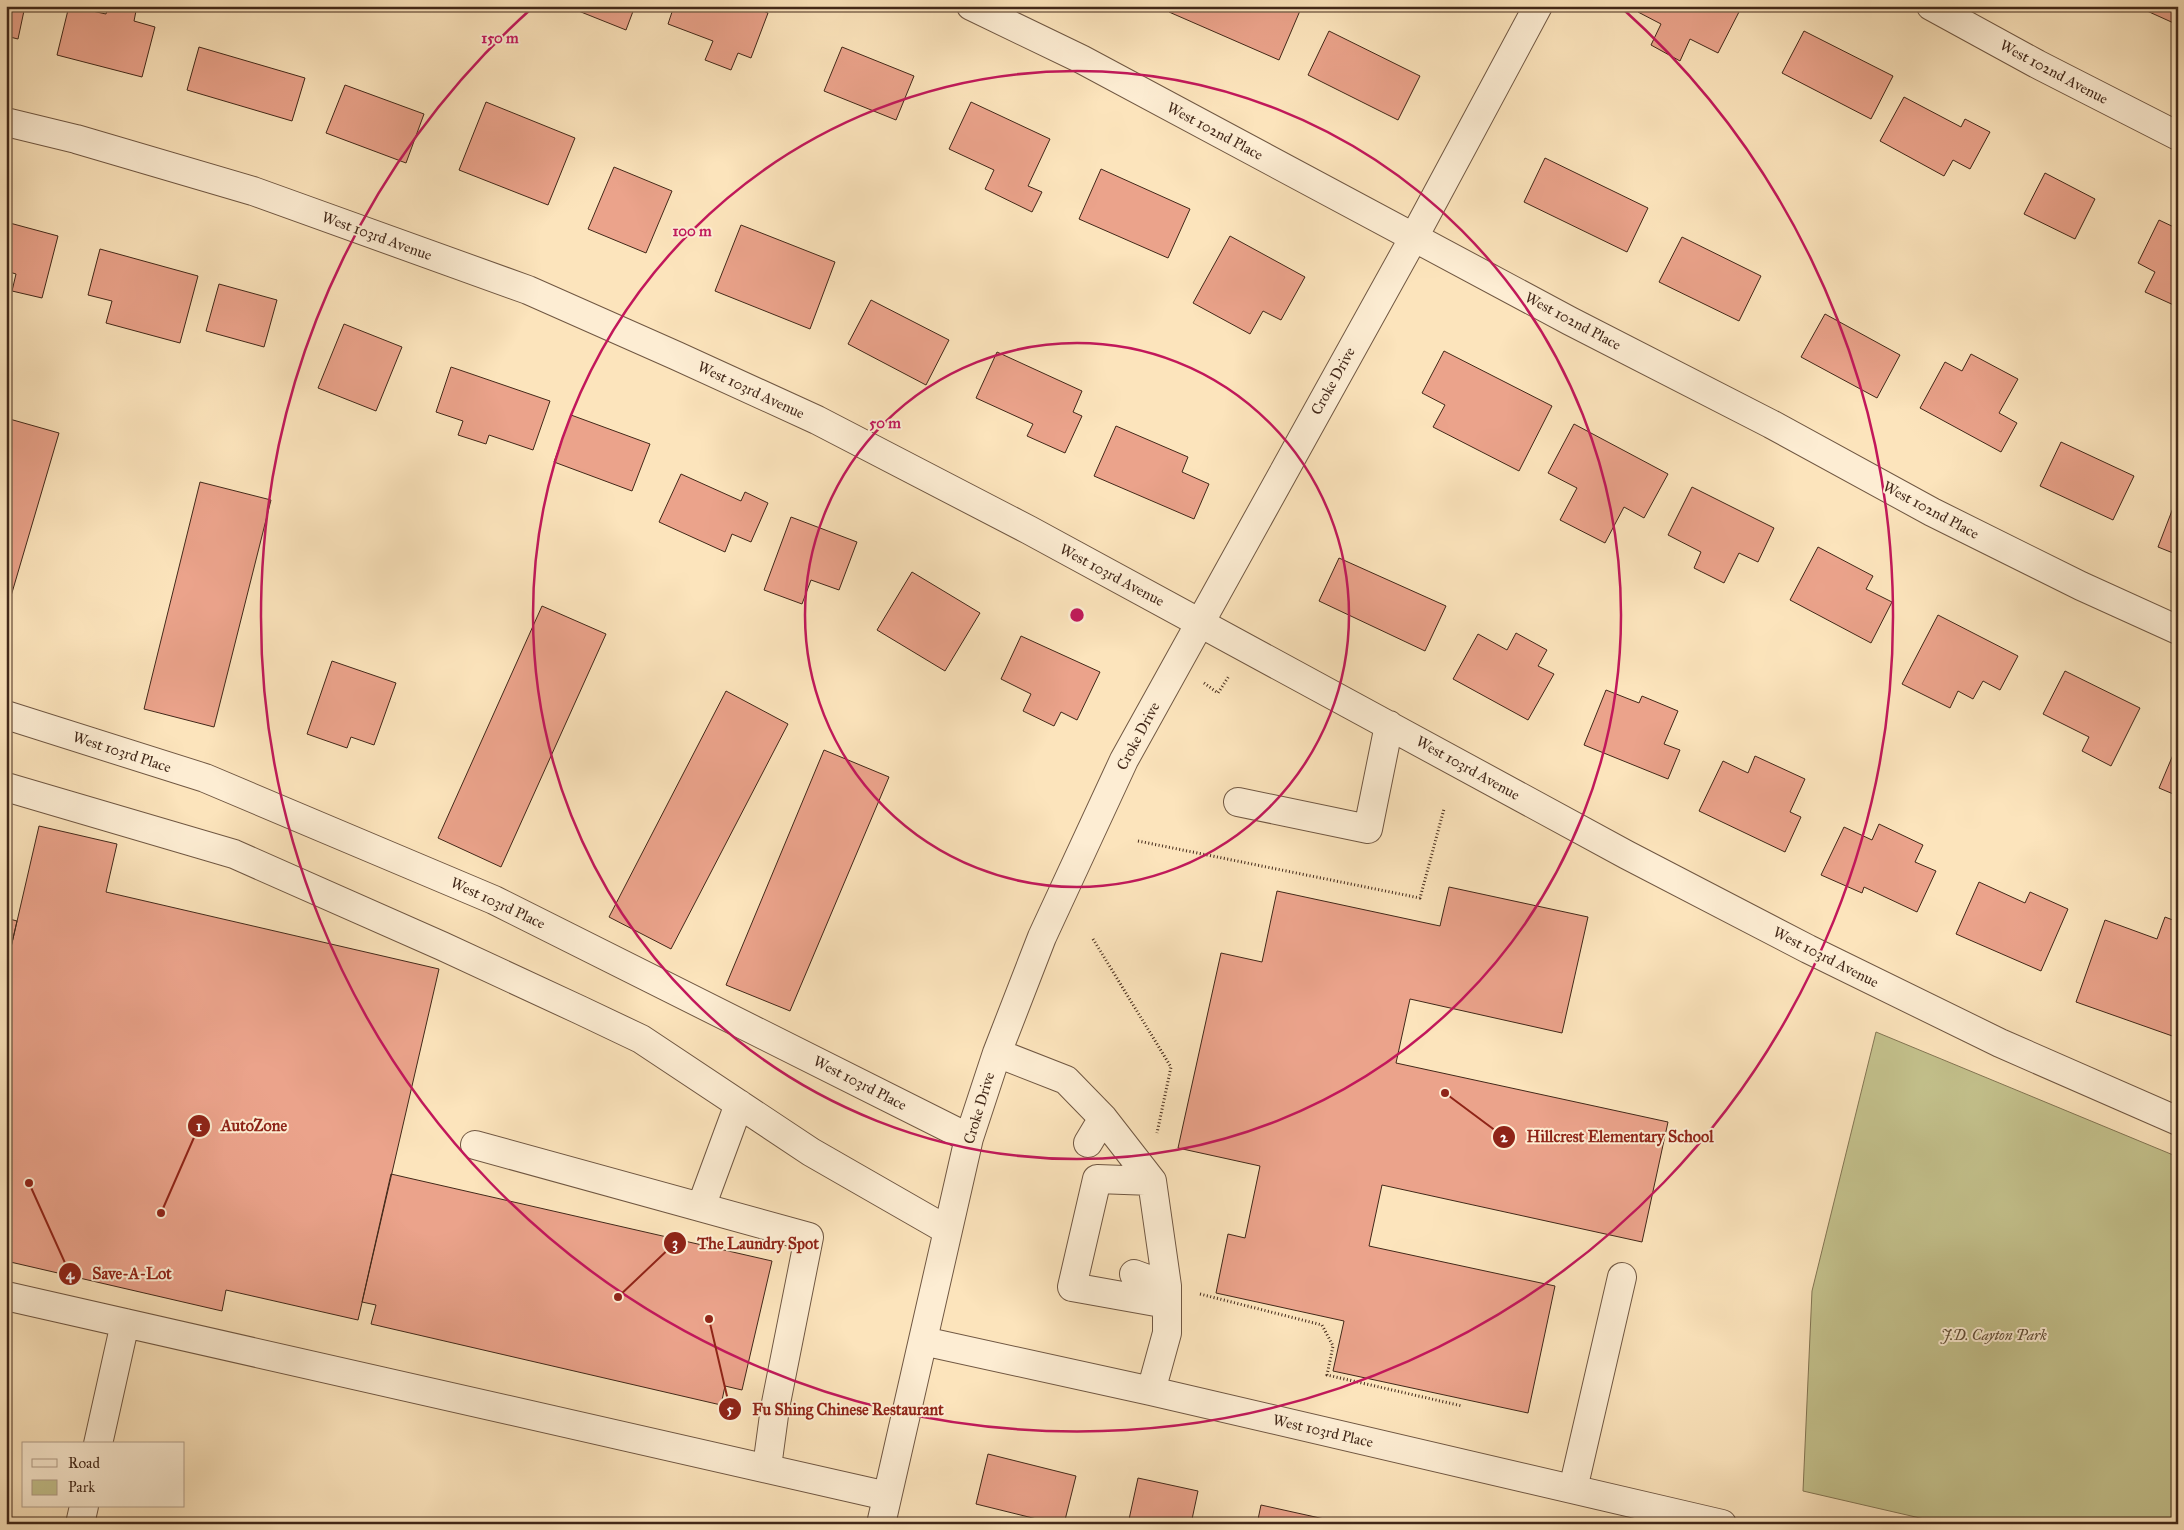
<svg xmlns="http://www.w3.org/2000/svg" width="2184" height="1530" font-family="'IM FELL Great Primer',serif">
<rect width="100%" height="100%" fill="#fce4bc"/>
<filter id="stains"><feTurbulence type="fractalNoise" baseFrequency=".004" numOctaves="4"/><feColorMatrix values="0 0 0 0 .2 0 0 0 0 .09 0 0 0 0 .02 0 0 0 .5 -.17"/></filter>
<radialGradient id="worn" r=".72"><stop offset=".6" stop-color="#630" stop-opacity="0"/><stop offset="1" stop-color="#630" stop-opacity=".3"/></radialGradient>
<path fill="#c4c28d" stroke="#837553" d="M1876,1032L2178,1157V1524H1946L1803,1491L1812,1291Z"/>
<path fill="#eba38b" stroke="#422819" d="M6,6H25L18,39L6,36Z
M69,6L106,14L108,6H137L134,21L155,27L142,77L57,55Z
M566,6H635L626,30Z
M674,6H751L768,13L751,58L738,53L731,70L705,60L713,41L668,24Z
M1172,6H1302L1279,60L1169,12Z
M1641,6H1738L1741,8L1718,53L1690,39L1680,61L1651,45L1661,24L1638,12Z
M2136,6H2178V25Z
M1329,31L1420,76L1398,120L1308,75Z
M1804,31L1893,76L1871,119L1782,73Z
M199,47L305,78L292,121L187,90Z
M842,47L914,76L896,120L824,91Z
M345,85L424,114L406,163L326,133Z
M1904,97L1961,127L1965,119L1990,132L1970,169L1953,160L1944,176L1880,141Z
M486,102L575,138L548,205L459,170Z
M971,102L1050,139L1028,186L1042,192L1032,212L985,189L994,170L949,149Z
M1545,158L1648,208L1627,252L1524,202Z
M614,167L672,191L646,253L588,229Z
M1101,169L1190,209L1168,258L1079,219Z
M2045,173L2095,199L2075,239L2024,214Z
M2159,220L2178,229V307L2145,292L2155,272L2138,263Z
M6,222L58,236L42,298L12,291L16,274L6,271Z
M741,225L835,262L810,329L715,291Z
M1230,236L1305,277L1281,320L1263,311L1250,334L1193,303Z
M1682,237L1761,276L1739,321L1659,282Z
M100,249L198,276L180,343L106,323L112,301L88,295Z
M219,284L277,300L264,347L206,331Z
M871,300L949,340L926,385L848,344Z
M1825,314L1900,355L1877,398L1801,357Z
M344,324L402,347L376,411L318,388Z
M1444,351L1552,406L1519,471L1433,427L1445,405L1422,393Z
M997,352L1082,391L1073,412L1082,416L1065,453L1027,436L1033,424L976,398Z
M1971,354L2018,379L1999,413L2017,423L2001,452L1920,408L1945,362L1962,371Z
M451,367L550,401L533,450L489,435L486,444L458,435L463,421L436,412Z
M571,415L650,444L632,491L554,462Z
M6,418L59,433L6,613Z
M1574,424L1668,474L1644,518L1624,507L1605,543L1560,520L1577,488L1548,473Z
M1116,426L1188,457L1182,472L1209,484L1194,519L1094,476Z
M2061,442L2134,476L2113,520L2040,486Z
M681,474L741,501L745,492L768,503L751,542L732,534L725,552L659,522Z
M200,482L271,500L214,727L144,709Z
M1692,487L1774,528L1758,562L1739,553L1724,583L1694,568L1701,552L1668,535Z
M2178,495V555L2158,547Z
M791,517L857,542L839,590L811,580L802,604L764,590Z
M1818,547L1873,576L1866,589L1892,602L1871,643L1790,600Z
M1339,558L1446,606L1425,651L1319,601Z
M912,572L980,613L945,671L877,630Z
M542,606L606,634L501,867L438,838Z
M1938,615L2018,656L2000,690L1983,681L1973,699L1958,691L1950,708L1902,684Z
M1516,633L1547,650L1538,666L1554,674L1528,720L1453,679L1478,634L1507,650Z
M1021,636L1100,672L1077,720L1061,712L1054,726L1023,711L1031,694L1001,679Z
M332,661L396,683L374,745L351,737L347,748L307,734Z
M2065,671L2140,708L2111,766L2082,751L2089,737L2043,714Z
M1606,690L1639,703L1642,696L1678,711L1664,744L1680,750L1668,779L1584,745Z
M726,691L788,724L671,949L609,917Z
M2178,743V796L2159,788Z
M824,750L889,777L790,1011L726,985Z
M1755,756L1805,779L1790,812L1801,817L1785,852L1699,811L1723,761L1748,773Z
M1879,824L1923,845L1915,862L1936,871L1917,912L1864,887L1862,893L1821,875L1844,827L1872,840Z
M39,826L117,844L106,892L439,969L358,1320L226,1290L222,1311L6,1261V969Z
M1979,882L2025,903L2030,892L2068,909L2041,971L1956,934Z
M1449,887L1588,917L1562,1033L1410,999L1396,1063L1668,1122L1642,1242L1382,1185L1369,1246L1555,1286L1528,1413L1333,1371L1344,1321L1216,1293L1228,1234L1245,1238L1260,1166L1178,1148L1221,953L1262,962L1277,891L1440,926Z
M2165,917L2178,922V1038L2076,1002L2105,920L2157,939Z
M6,918L17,921L6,969Z
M391,1174L772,1261L742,1390L725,1386L721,1405L371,1324L376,1305L362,1302Z
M988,1454L1076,1476L1064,1524H1057L976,1504Z
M1138,1478L1198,1491L1191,1524H1128Z
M1261,1505L1347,1524H1257Z"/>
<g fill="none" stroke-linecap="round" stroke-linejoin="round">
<g stroke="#705742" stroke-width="30">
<path id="minor" d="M971,6L1081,59L1570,321L1771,424L1932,512L2081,586L2178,630
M1931,6L2037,64L2178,136
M6,122L76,139L253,191L528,290L677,356L817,420L1029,530L1627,855L1808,949L2000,1043L2178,1121
M6,715L205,778L494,900L969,1138
M6,787L234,854L442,946L580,1010L641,1039L811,1152L947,1230
M1238,802L1368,829L1389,725
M997,1053L1066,1080L1103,1118L1152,1181L1167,1286V1333L1151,1391
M1088,1143L1103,1118
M475,1145L809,1237L775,1408L767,1467
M1152,1181L1097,1179L1072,1287L1167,1304
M701,1207L739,1104
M1134,1274L1167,1286
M6,1296L887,1496
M923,1341L1151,1391L1722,1524
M98,1444L125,1323
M1573,1489L1622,1277
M80,1524L84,1506
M881,1524L969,1138L997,1053L1042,937L1124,760L1414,237L1538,6"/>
</g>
<path stroke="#422819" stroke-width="3" stroke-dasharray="1 2.5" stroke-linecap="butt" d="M1204,683L1218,693L1229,676
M1138,841L1420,898L1444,809
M1093,939L1171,1067L1157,1133
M1200,1294L1322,1325L1333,1346L1327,1375L1462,1406"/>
<use href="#minor" stroke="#fdedd3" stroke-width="28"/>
</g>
<g fill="none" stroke="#c2185b" stroke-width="2.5">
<circle cx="1077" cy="615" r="272"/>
<circle cx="1077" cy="615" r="544"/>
<path d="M1623 9A816 816 0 1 1 531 9"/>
</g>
<g text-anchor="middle" stroke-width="4" stroke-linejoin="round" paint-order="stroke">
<g font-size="15" fill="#422819" stroke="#fdedd3">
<text transform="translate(2054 72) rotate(28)" y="5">West 102nd Avenue</text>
<text transform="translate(1215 131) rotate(28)" y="5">West 102nd Place</text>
<text transform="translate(377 236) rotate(20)" y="5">West 103rd Avenue</text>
<text transform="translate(1573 321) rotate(28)" y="5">West 102nd Place</text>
<text transform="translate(1333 381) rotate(-61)" y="5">Croke Drive</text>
<text transform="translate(751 390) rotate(25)" y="5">West 103rd Avenue</text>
<text transform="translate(1931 510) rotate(28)" y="5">West 102nd Place</text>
<text transform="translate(1112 575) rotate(28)" y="5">West 103rd Avenue</text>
<text transform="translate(1138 736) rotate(-62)" y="5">Croke Drive</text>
<text transform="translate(122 752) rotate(18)" y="5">West 103rd Place</text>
<text transform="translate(1468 768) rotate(29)" y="5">West 103rd Avenue</text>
<text transform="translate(498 903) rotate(25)" y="5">West 103rd Place</text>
<text transform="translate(1826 957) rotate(27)" y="5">West 103rd Avenue</text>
<text transform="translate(860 1083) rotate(27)" y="5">West 103rd Place</text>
<text transform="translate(979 1108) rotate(-73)" y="5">Croke Drive</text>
<text transform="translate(1323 1431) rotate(13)" y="5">West 103rd Place</text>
</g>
<g font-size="15" font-style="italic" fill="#624e36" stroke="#fdedd3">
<text x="1994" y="1340">J.D. Cayton Park</text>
</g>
</g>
<circle cx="1077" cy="615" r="8" fill="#c2185b" stroke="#fdedd3" stroke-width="2.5"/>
<g font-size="15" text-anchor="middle" font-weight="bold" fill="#c2185b" stroke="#fdedd3" stroke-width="4" stroke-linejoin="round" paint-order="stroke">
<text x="500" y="43">150 m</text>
<text x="692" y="236">100 m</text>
<text x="885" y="428">50 m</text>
</g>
<path fill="none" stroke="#8f2418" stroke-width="2" d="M161 1213L199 1126M1445 1093L1504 1137M618 1297L675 1243M29 1183L70 1274M709 1319L730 1409"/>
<g fill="#8f2418" stroke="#fdedd3" stroke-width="2">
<circle cx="161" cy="1213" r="5"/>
<circle cx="1445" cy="1093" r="5"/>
<circle cx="618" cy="1297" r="5"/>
<circle cx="29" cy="1183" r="5"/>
<circle cx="709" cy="1319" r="5"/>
<circle cx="199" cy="1126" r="12"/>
<circle cx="1504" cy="1137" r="12"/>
<circle cx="675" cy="1243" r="12"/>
<circle cx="70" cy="1274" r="12"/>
<circle cx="730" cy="1409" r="12"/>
</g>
<g font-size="15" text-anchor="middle" font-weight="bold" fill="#fff">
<text x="199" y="1131">1</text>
<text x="1504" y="1142">2</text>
<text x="675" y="1248">3</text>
<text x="70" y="1279">4</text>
<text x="730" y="1414">5</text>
</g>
<g font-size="16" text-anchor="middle" font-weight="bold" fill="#8f2418" stroke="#fdedd3" stroke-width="4" stroke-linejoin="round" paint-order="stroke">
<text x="254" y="1131">AutoZone</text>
<text x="1620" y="1142">Hillcrest Elementary School</text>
<text x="758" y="1249">The Laundry Spot</text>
<text x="132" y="1279">Save-A-Lot</text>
<text x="848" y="1415">Fu Shing Chinese Restaurant</text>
</g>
<rect width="2184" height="1530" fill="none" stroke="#fce4bc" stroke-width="25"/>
<rect x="8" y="8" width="2169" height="1515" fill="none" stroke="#422819" stroke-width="2.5"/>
<rect x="12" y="12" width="2159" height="1505" fill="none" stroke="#422819"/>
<rect x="22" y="1442" width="162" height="65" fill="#fdedd3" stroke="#b29e89"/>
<rect x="32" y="1459" width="25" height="8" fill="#fdedd3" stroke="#b29e89"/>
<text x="68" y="1468" font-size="15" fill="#422819">Road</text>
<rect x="32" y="1480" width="25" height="15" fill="#c4c28d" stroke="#b29e89"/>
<text x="68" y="1492" font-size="15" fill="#422819">Park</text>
<rect width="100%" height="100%" filter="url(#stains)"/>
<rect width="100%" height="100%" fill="url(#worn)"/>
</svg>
